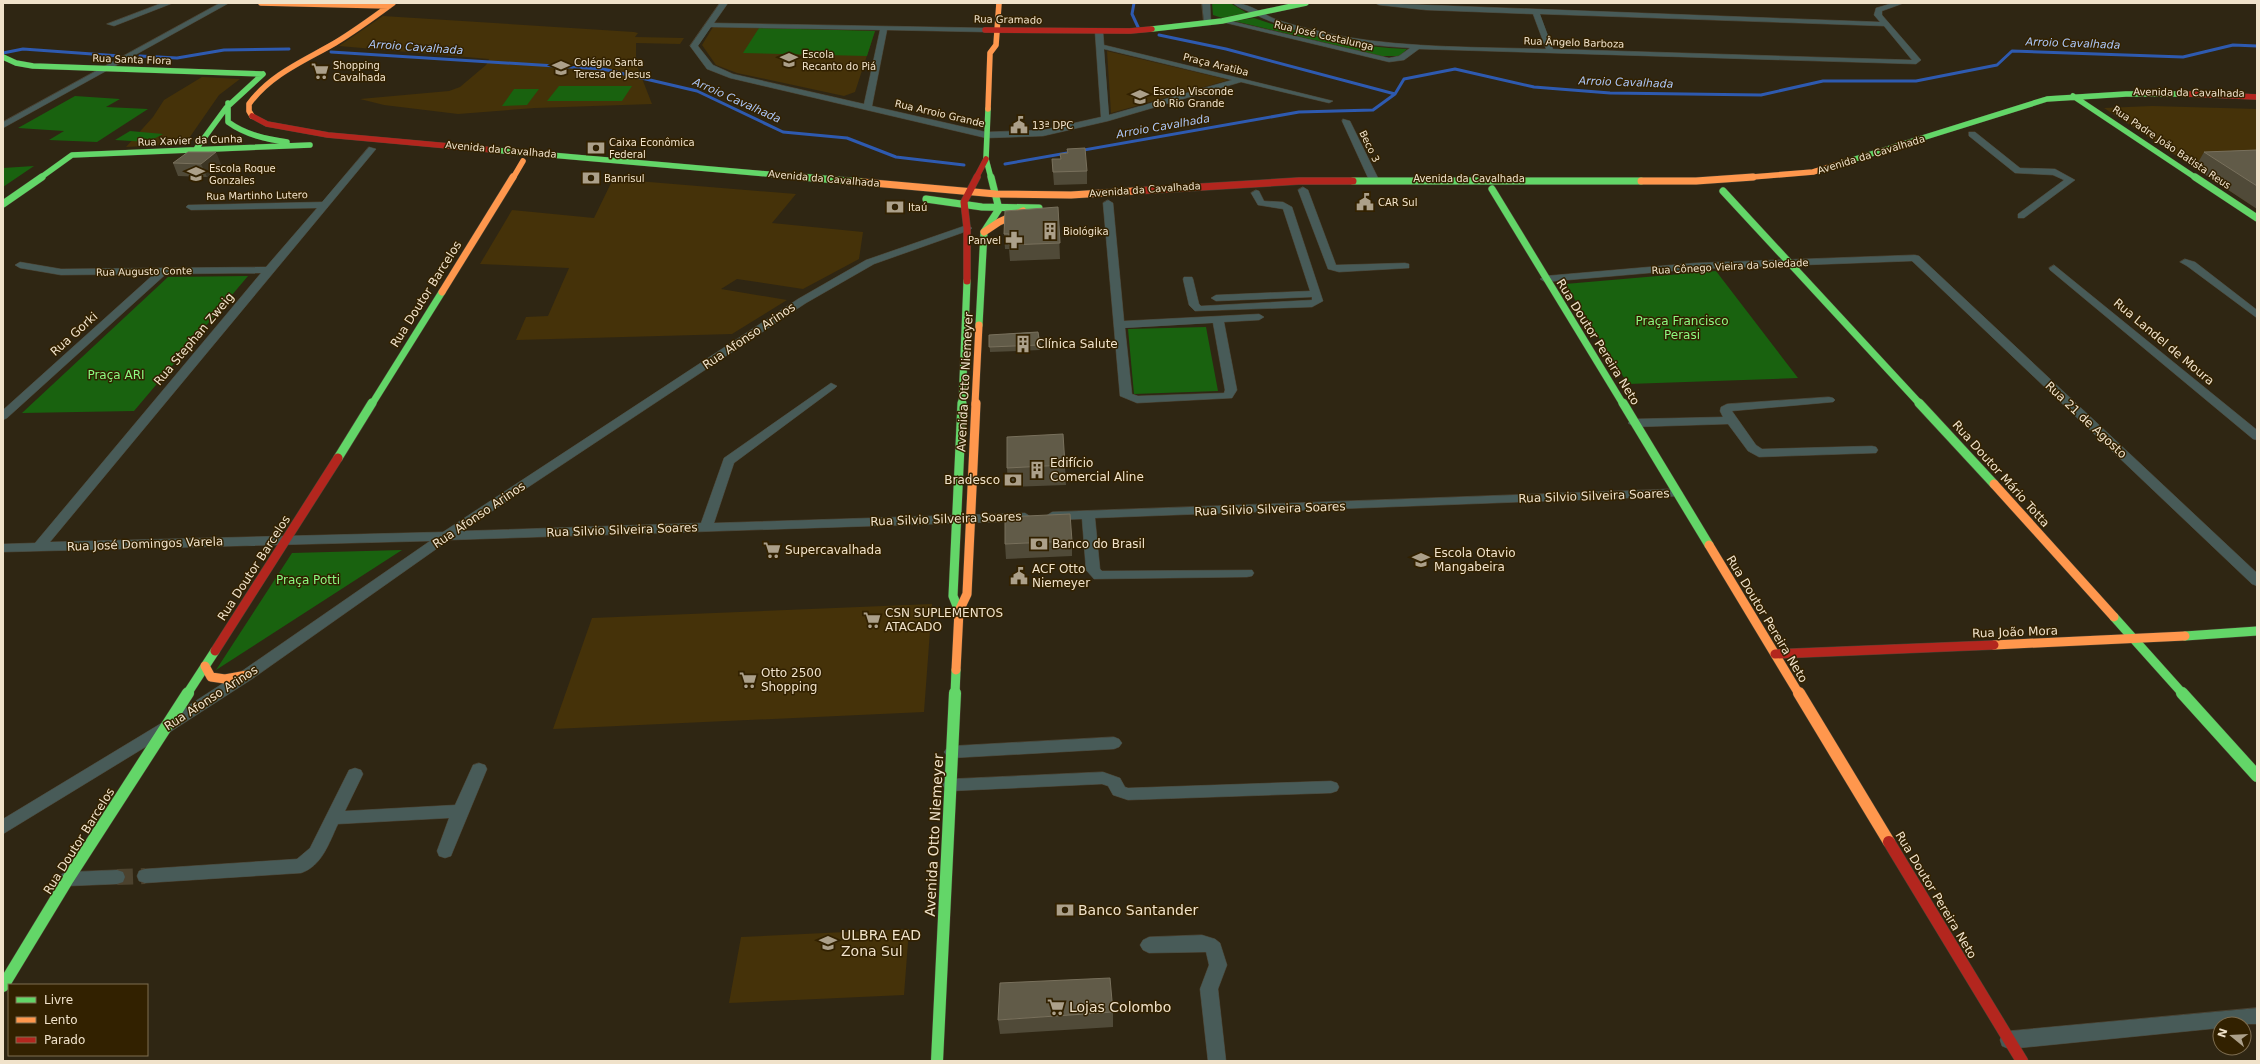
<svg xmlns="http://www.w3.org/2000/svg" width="2260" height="1064" font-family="'DejaVu Sans',sans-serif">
<rect width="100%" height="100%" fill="#2f2613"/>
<path fill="#453209" d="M383,16L634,32L638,33L635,37L684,38L680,44L636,43V63L652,104L535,108L458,114L384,105L360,99L449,91L460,87L486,65L489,59L339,46Z
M713,27L875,31L855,92L844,96L737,73L716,65L702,45Z
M1107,51L1229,80L1111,113Z
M202,77L240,79L219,95L185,144L126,147L153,117L164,100Z
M2152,106L2257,109V209L2104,108Z
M613,179L796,194L772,223L863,232L859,259L803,289L737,279L721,289L787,300L732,334L516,340L526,317L548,316L569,268L480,264L512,210L594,218Z
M932,604L924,712L553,729L592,618Z
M909,929L904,995L729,1003L741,937Z"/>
<path fill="#19620f" d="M1212,3H1230L1247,13L1222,18L1213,15Z
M1254,18C1304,35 1354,47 1407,49L1400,56H1381L1234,21Z
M759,28L875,31L867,56L743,53Z
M559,86H632L622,101H547Z
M514,89H539L527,105L502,106Z
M75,96L120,99L106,107L148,109L97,142L49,140L64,131L18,128Z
M130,131L163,134L148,142L115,140Z
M34,166L3,187V168Z
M1716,271L1798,378L1628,384L1565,284Z
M248,276L134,411L22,413L168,277Z
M1206,327L1218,391L1134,394L1128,329Z
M402,550L216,670L292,553Z"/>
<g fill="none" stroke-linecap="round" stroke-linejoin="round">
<path stroke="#2e5ab0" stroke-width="3" d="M1134,3L1132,14L1138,27
M1159,35L1226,49L1395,94
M331,52L603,69L697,91L783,132L847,138L896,157L964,165
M3,53L23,49L120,56
M140,56L177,58L224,50L289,49
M1005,164L1299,112L1373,110L1395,94L1404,79L1455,69L1534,87L1610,93L1761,95L1823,81H1916L1997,65L2012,51L2183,57L2233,45L2257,46"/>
<path stroke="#4c422e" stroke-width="16" stroke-dasharray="16 8" stroke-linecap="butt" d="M117,877L145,876"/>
<g stroke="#4b4333" stroke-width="1">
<path id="street" d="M162,3H173L114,26L107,24Z
M220,3H229L3,128V122Z
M720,3H728L714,23L988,28V32H985L887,30L872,106L986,132L1043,130L1101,117L1095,32L1099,30L1103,32L1104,45L1333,101L1329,103L1241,82L1108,121L1043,136L986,138L730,78L707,69L690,46ZM711,27L880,30L864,104L733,74L713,65L698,46ZM1104,49L1232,80L1109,115Z
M1202,3H1210L1211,25L1204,23Z
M1233,3C1249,3 1261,13 1275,19C1298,27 1322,32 1346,37C1411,48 1480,47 1546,49L1533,14L1426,10L1379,5L1375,3L1880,22L1874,15L1876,8L1893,3H1904L1882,11V15L1921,60L1916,64L1419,49L1404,60L1389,62L1218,21L1222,19L1389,58L1399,56L1410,48C1357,45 1300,37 1252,13C1246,10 1238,8 1233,3ZM1540,14L1884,26L1912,60L1553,49Z
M1343,119L1350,121L1379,180L1377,182L1369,180L1342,121Z
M1969,132H1975L2020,168L2055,169L2075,180L2024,218H2018V214L2064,180L2053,175L2015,173L1969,136Z
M369,147L376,149L50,542L443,532L798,299L866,260L967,225L972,228L970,230L874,264L806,303L462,531L701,523L724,458L831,383L837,386L835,388L734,463L714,523L1025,513L1031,517L1025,521L449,540L252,679L170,732L3,834V819L160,724L242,671L430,541L3,552V544L35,543L261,273L166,274L7,418L3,420V410L154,274L61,275L20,268L15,265L20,262L61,269L266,267L317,208L191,210L186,207L188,205L322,202Z
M1303,187L1308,190L1336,265L1405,263L1409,264V268L1339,272L1328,269L1298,190Z
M1256,190L1259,191L1264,201L1283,202L1292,207L1323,301L1312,307L1195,311L1189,305L1183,279L1184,277H1192L1193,279L1199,304L1201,306L1312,300V297L1216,301L1211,298L1216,295L1310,291L1283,209L1258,205L1251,193Z
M1108,200L1113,203L1124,321L1259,314L1264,317L1259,320L1224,322L1237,390L1232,398L1137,403L1120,396L1103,203ZM1213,323L1225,390L1224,393L1138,396L1132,394L1125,328Z
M1915,255L1919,256L2257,573V586L2252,584L1912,261L1695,269L1545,282L1540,279L1545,276L1695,263Z
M2185,259L2195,262L2257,310V318L2187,266L2180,262Z
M2054,265L2257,430V440L2253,439L2050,270L2049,268Z
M1829,397L1833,398L1835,400L1833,402L1732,411L1756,445L1762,449L1872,446L1876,447L1878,450L1876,453L1759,457L1748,451L1728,424L1634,427L1628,423L1634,419L1723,417L1720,411L1721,407L1727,404Z
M1677,489L1683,493L1681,496L1095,518L1100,569L1102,571L1252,570L1254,573L1252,576L1247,577L1094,579L1086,570L1082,519L1052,520L1046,516L1052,512Z
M1114,737L1119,739L1122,743L1119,747L1114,749L952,758L947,756L944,752L947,748L952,746Z
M479,763L485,765L487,769L453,851L451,856L445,858L439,856L437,851L449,818L338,824C329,843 322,866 301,873L145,883L139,881L137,876L139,871L145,869L297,859L310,848L349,770L355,768L361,770L363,774L345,811L455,805L473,765Z
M1103,772L1120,778L1125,787L1128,788L1331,781L1337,783L1339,787L1337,791L1331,793L1128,800L1113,795L1108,786L1102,784L951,791L945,789L943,785L945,781L951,779Z
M117,870L123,872L125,877L123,882L117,884L68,886L62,884L60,879L62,874L68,872Z
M1202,935L1215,939L1220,943L1227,965L1218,989L1226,1061H1208L1200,989L1209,965L1206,952L1149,953L1143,950L1140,945L1143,940L1149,937Z
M2257,1008V1024H2220V1028L2009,1049L2002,1046L2000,1040L2002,1034L2009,1031Z"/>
</g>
<g stroke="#4b4333" stroke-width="6">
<path id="fast-far3" d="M1152,29L1222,21L1306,3
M3,57L16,63L33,66L262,74
M2073,96L2196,178
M228,103V122C246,135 266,139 287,142
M988,109L986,159L991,178
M196,149L226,108L263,74
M493,150L812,178
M1839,164L2047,99L2126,94H2188
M40,178L72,155L310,145"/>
</g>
<g stroke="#4b4333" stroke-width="8">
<path id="fast-far2" d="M800,177L862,182
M2195,177L2257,218
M1353,181H1641
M1492,189L1623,404
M1723,191L1920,404
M926,199L982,207L1039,208
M3,204L42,177
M979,325L984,232L999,209L991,177
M372,404L442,292
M962,404L967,281"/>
</g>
<g stroke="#4b4333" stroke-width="10">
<path id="fast-far1" d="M1623,403L1709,545
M1919,403L1994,484
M338,458L372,403
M959,611L953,596L962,403
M2114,617L2183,694
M2185,636L2257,631
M187,694L215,651
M955,694L956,670"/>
</g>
<g stroke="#4b4333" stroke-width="13">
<path id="fast" d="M2182,693L2257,776
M3,986L68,879L188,693
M937,1061L955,693"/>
</g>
<g stroke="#4b4333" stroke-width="6">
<path id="slow-far3" d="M261,3L389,6
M988,109L990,53L996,45L999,3
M252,116L249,111V104C271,74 304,61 335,43C355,31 374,17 393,3
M513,178L523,161
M1740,178L1813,172L1839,164"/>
</g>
<g stroke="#4b4333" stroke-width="8">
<path id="slow-far2" d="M1641,181H1696L1753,177
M862,182L996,194L1071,195L1134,191
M984,232L999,222L1023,211
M442,292L513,177
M975,404L979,325"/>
</g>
<g stroke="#4b4333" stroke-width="10">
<path id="slow-far1" d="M1994,484L2114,617
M1709,545L1799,694
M1994,645L2185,636
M205,666L211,677L225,679L247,675
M956,670L959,611L967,594L976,403"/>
</g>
<g stroke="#4b4333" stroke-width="13">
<path id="slow" d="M1799,693L1889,842"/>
</g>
<g stroke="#4b4333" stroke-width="6">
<path id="jam-far3" d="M985,30L1130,31L1152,29
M2188,94L2257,97
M252,116L267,124L328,135L493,150
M976,178L986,159"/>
</g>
<g stroke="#4b4333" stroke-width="8">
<path id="jam-far2" d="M1134,191L1299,181H1353
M967,281V228L964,202L977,177"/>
</g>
<g stroke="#4b4333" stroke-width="10">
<path id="jam-far1" d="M215,651L338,458
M1775,654L1994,645"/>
</g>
<g stroke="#4b4333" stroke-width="13">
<path id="jam" d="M1889,842L2022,1061"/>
</g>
<use href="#street" fill="#485b58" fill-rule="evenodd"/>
<use href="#fast-far3" stroke="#63d668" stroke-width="5.5"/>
<use href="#fast-far2" stroke="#63d668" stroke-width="7"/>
<use href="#fast-far1" stroke="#63d668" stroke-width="9"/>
<use href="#fast" stroke="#63d668" stroke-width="12"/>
<use href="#slow-far3" stroke="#ff974d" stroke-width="5.5"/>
<use href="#slow-far2" stroke="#ff974d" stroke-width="7"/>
<use href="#slow-far1" stroke="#ff974d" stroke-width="9"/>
<use href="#slow" stroke="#ff974d" stroke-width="12"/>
<use href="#jam-far3" stroke="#b3261e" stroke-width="5.5"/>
<use href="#jam-far2" stroke="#b3261e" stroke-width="7"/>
<use href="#jam-far1" stroke="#b3261e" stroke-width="9"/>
<use href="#jam" stroke="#b3261e" stroke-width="12"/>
</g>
<path fill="#504a38" d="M1067,149L1087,171V184L1054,185L1052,159H1060L1067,153Z
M2257,150V209L2195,168L2204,152Z
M173,163L221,164L207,177L178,176Z
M1058,207L1060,259L1010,261L1009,249H1005L1004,234Z
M1038,332L1040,350L990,352L989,335Z
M1063,434L1066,485L1008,487L1007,468Z
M1072,541V556L1006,559L1005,544Z
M1113,1012V1027L1000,1034L998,1020Z"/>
<path fill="#3c3523" d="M216,152L221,164L207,177L201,164Z"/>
<path fill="#615b48" stroke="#78705c" d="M1085,148L1087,171L1053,172L1052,159H1061L1060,154L1068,153L1067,149Z
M2257,150V186L2204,152Z
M188,152H216L201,164L173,163Z
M1058,207L1060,243L1009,245V234H1004L1005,211Z
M1038,332L1040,345L989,347V335Z
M1063,434L1065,465L1007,468V437Z
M1070,514L1072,541L1005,544V517Z
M1110,978L1113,1012L998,1020L1000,983Z"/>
<defs>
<g id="school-bare" transform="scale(1.38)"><path d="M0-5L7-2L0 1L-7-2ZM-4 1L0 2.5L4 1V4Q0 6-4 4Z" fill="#aca08a" stroke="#322100" stroke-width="2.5" paint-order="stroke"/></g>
<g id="supermarket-bare" transform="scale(1.38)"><path d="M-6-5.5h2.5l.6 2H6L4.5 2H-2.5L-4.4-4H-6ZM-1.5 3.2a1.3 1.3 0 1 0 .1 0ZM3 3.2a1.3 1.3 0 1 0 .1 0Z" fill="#aca08a" stroke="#322100" stroke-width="2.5" paint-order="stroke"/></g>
<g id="civic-bare" transform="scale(1.38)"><path d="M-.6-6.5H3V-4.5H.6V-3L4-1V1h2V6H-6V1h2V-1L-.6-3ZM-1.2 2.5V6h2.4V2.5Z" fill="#aca08a" stroke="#322100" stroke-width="2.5" paint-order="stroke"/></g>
<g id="bank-bare" transform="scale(1.38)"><path d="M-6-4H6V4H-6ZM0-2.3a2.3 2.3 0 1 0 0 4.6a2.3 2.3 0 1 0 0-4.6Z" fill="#aca08a" stroke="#322100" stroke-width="2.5" paint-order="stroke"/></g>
<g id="building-bare" transform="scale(1.38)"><path d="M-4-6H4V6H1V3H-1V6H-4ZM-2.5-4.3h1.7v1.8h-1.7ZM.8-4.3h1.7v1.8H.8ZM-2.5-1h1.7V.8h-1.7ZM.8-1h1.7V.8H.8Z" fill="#aca08a" stroke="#322100" stroke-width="2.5" paint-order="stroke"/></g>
<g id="pharmacy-bare" transform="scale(1.38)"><path d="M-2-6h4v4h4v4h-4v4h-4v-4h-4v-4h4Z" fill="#aca08a" stroke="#322100" stroke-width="2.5" paint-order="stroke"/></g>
<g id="university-bare" transform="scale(1.38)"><path d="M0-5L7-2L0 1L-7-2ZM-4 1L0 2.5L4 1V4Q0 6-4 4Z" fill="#aca08a" stroke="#322100" stroke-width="2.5" paint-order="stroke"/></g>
</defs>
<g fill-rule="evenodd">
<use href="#school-bare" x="789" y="60"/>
<use href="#school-bare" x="561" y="68"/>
<use href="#supermarket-bare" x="320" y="71"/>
<use href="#school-bare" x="1140" y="97"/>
<use href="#civic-bare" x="1019" y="125"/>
<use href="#bank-bare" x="596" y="148"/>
<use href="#school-bare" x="196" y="174"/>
<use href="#bank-bare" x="591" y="178"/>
<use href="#civic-bare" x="1365" y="202"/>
<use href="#bank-bare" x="895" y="207"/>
<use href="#building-bare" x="1050" y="231"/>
<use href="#pharmacy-bare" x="1014" y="240"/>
<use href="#building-bare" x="1023" y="344"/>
<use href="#building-bare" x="1037" y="470"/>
<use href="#bank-bare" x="1013" y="480"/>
<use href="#bank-bare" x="1039" y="544"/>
<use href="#supermarket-bare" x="772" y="550"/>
<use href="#school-bare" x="1421" y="560"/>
<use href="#civic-bare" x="1019" y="576"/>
<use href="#supermarket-bare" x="872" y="620"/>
<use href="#supermarket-bare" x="748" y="680"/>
<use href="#bank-bare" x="1065" y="910"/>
<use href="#university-bare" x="828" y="943"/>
<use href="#supermarket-bare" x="1056" y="1007"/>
</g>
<g text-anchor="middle" stroke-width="3" stroke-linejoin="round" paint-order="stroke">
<g font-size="10" fill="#f0e2ca" stroke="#322100">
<text transform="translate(1008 19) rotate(1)" y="4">Rua Gramado</text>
<text transform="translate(1324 35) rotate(13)" y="4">Rua José Costalunga</text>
<text transform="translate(1574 42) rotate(2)" y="4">Rua Ângelo Barboza</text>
<text transform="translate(132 59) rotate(2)" y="4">Rua Santa Flora</text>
<text transform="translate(1216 64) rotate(14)" y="4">Praça Aratiba</text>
<text transform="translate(2189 92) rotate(1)" y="4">Avenida da Cavalhada</text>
<text transform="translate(940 113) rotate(13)" y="4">Rua Arroio Grande</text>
<text transform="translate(190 140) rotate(-2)" y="4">Rua Xavier da Cunha</text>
<text transform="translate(1370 146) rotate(64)" y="4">Beco 3</text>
<text transform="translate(2172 147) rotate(34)" y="4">Rua Padre João Batista Reus</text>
<text transform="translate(501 149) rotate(5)" y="4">Avenida da Cavalhada</text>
<text transform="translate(1871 154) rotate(-17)" y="4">Avenida da Cavalhada</text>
<text transform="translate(824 178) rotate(5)" y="4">Avenida da Cavalhada</text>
<text x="1469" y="182">Avenida da Cavalhada</text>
<text transform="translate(1145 189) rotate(-4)" y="4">Avenida da Cavalhada</text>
<text transform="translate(257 195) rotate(-1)" y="4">Rua Martinho Lutero</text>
<text transform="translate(1730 266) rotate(-3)" y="4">Rua Cônego Vieira da Soledade</text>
<text transform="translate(144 271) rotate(-1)" y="4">Rua Augusto Conte</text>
</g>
<g font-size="10" fill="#f0e2ca" stroke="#322100" text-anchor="start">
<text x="802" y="58">Escola<tspan x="802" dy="12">Recanto do Piá</tspan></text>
<text x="574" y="66">Colégio Santa<tspan x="574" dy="12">Teresa de Jesus</tspan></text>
<text x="333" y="69">Shopping<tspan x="333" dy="12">Cavalhada</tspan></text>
<text x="1153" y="95">Escola Visconde<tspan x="1153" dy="12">do Rio Grande</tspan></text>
<text x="1032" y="129">13ª DPC</text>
<text x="609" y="146">Caixa Econômica<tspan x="609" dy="12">Federal</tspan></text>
<text x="209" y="172">Escola Roque<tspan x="209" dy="12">Gonzales</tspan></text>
<text x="604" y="182">Banrisul</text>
<text x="1378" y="206">CAR Sul</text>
<text x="908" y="211">Itaú</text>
<text x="1063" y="235">Biológika</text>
<text x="1001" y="244" text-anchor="end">Panvel</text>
</g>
<g font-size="11" font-style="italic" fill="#acc7f9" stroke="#322100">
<text transform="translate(2073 43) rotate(2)" y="4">Arroio Cavalhada</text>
<text transform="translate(416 47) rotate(4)" y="4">Arroio Cavalhada</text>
<text transform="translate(1626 82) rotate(2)" y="4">Arroio Cavalhada</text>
<text transform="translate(737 100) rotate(24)" y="4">Arroio Cavalhada</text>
<text transform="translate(1163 126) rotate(-10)" y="4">Arroio Cavalhada</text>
</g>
<g font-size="12" fill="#f0e2ca" stroke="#322100">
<text transform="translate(426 294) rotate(-58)" y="4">Rua Doutor Barcelos</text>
<text transform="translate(74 334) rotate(-42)" y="4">Rua Gorki</text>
<text transform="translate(749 336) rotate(-34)" y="4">Rua Afonso Arinos</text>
<text transform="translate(194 339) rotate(-50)" y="4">Rua Stephan Zweig</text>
<text transform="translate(1598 342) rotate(58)" y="4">Rua Doutor Pereira Neto</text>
<text transform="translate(2164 342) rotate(40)" y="4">Rua Landel de Moura</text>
<text transform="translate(965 382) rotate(-87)" y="4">Avenida Otto Niemeyer</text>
<text transform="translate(2086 420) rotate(43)" y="4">Rua 21 de Agosto</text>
<text transform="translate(2001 474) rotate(48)" y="4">Rua Doutor Mário Totta</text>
<text transform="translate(1594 496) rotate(-2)" y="4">Rua Silvio Silveira Soares</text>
<text transform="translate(1270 509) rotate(-2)" y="4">Rua Silvio Silveira Soares</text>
<text transform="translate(479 515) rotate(-34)" y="4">Rua Afonso Arinos</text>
<text transform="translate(946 519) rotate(-2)" y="4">Rua Silvio Silveira Soares</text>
<text transform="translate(622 530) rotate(-2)" y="4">Rua Silvio Silveira Soares</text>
<text transform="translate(145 544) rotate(-2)" y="4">Rua José Domingos Varela</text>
<text transform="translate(254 568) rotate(-57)" y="4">Rua Doutor Barcelos</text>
<text transform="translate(1767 619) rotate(59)" y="4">Rua Doutor Pereira Neto</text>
<text transform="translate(2015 632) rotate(-2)" y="4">Rua João Mora</text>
<text transform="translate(211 698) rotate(-33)" y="4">Rua Afonso Arinos</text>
<text transform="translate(79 841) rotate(-58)" y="4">Rua Doutor Barcelos</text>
<text transform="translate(1936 895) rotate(59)" y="4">Rua Doutor Pereira Neto</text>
</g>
<g font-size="12" fill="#8cfa80" stroke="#322100">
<text x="1682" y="325">Praça Francisco<tspan x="1682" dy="14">Perasi</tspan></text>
<text x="116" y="379">Praça ARI</text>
<text x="308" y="584">Praça Potti</text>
</g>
<g font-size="12" fill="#f0e2ca" stroke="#322100" text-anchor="start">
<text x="1036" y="348">Clínica Salute</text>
<text x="1050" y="467">Edifício<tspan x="1050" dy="14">Comercial Aline</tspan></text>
<text x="1000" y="484" text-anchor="end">Bradesco</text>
<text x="1052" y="548">Banco do Brasil</text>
<text x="785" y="554">Supercavalhada</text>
<text x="1434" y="557">Escola Otavio<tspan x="1434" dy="14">Mangabeira</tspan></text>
<text x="1032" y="573">ACF Otto<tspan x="1032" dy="14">Niemeyer</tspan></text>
<text x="885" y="617">CSN SUPLEMENTOS<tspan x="885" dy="14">ATACADO</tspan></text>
<text x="761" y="677">Otto 2500<tspan x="761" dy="14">Shopping</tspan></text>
</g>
<g font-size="14" fill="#f0e2ca" stroke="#322100">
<text transform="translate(934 835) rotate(-87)" y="5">Avenida Otto Niemeyer</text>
</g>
<g font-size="14" fill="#f0e2ca" stroke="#322100" text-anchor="start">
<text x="1078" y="915">Banco Santander</text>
<text x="841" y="940">ULBRA EAD<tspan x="841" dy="16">Zona Sul</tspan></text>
<text x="1069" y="1012">Lojas Colombo</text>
</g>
</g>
<rect width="2260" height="1064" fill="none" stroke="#f0e2ca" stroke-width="8"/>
<rect x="8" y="984" width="140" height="72" fill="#322100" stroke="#7e6e51"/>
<rect x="16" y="997" width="20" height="6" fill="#63d668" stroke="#7e6e51"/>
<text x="44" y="1004" font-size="12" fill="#f0e2ca">Livre</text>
<rect x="16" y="1017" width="20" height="6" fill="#ff974d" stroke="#7e6e51"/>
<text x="44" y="1024" font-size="12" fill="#f0e2ca">Lento</text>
<rect x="16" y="1037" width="20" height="6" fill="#b3261e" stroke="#7e6e51"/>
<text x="44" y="1044" font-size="12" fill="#f0e2ca">Parado</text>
<g transform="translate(2232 1036) rotate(288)"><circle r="19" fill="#322100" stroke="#7e6e51"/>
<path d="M0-3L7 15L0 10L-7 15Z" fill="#aca08a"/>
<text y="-6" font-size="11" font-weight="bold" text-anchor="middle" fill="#f0e2ca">N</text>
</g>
</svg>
